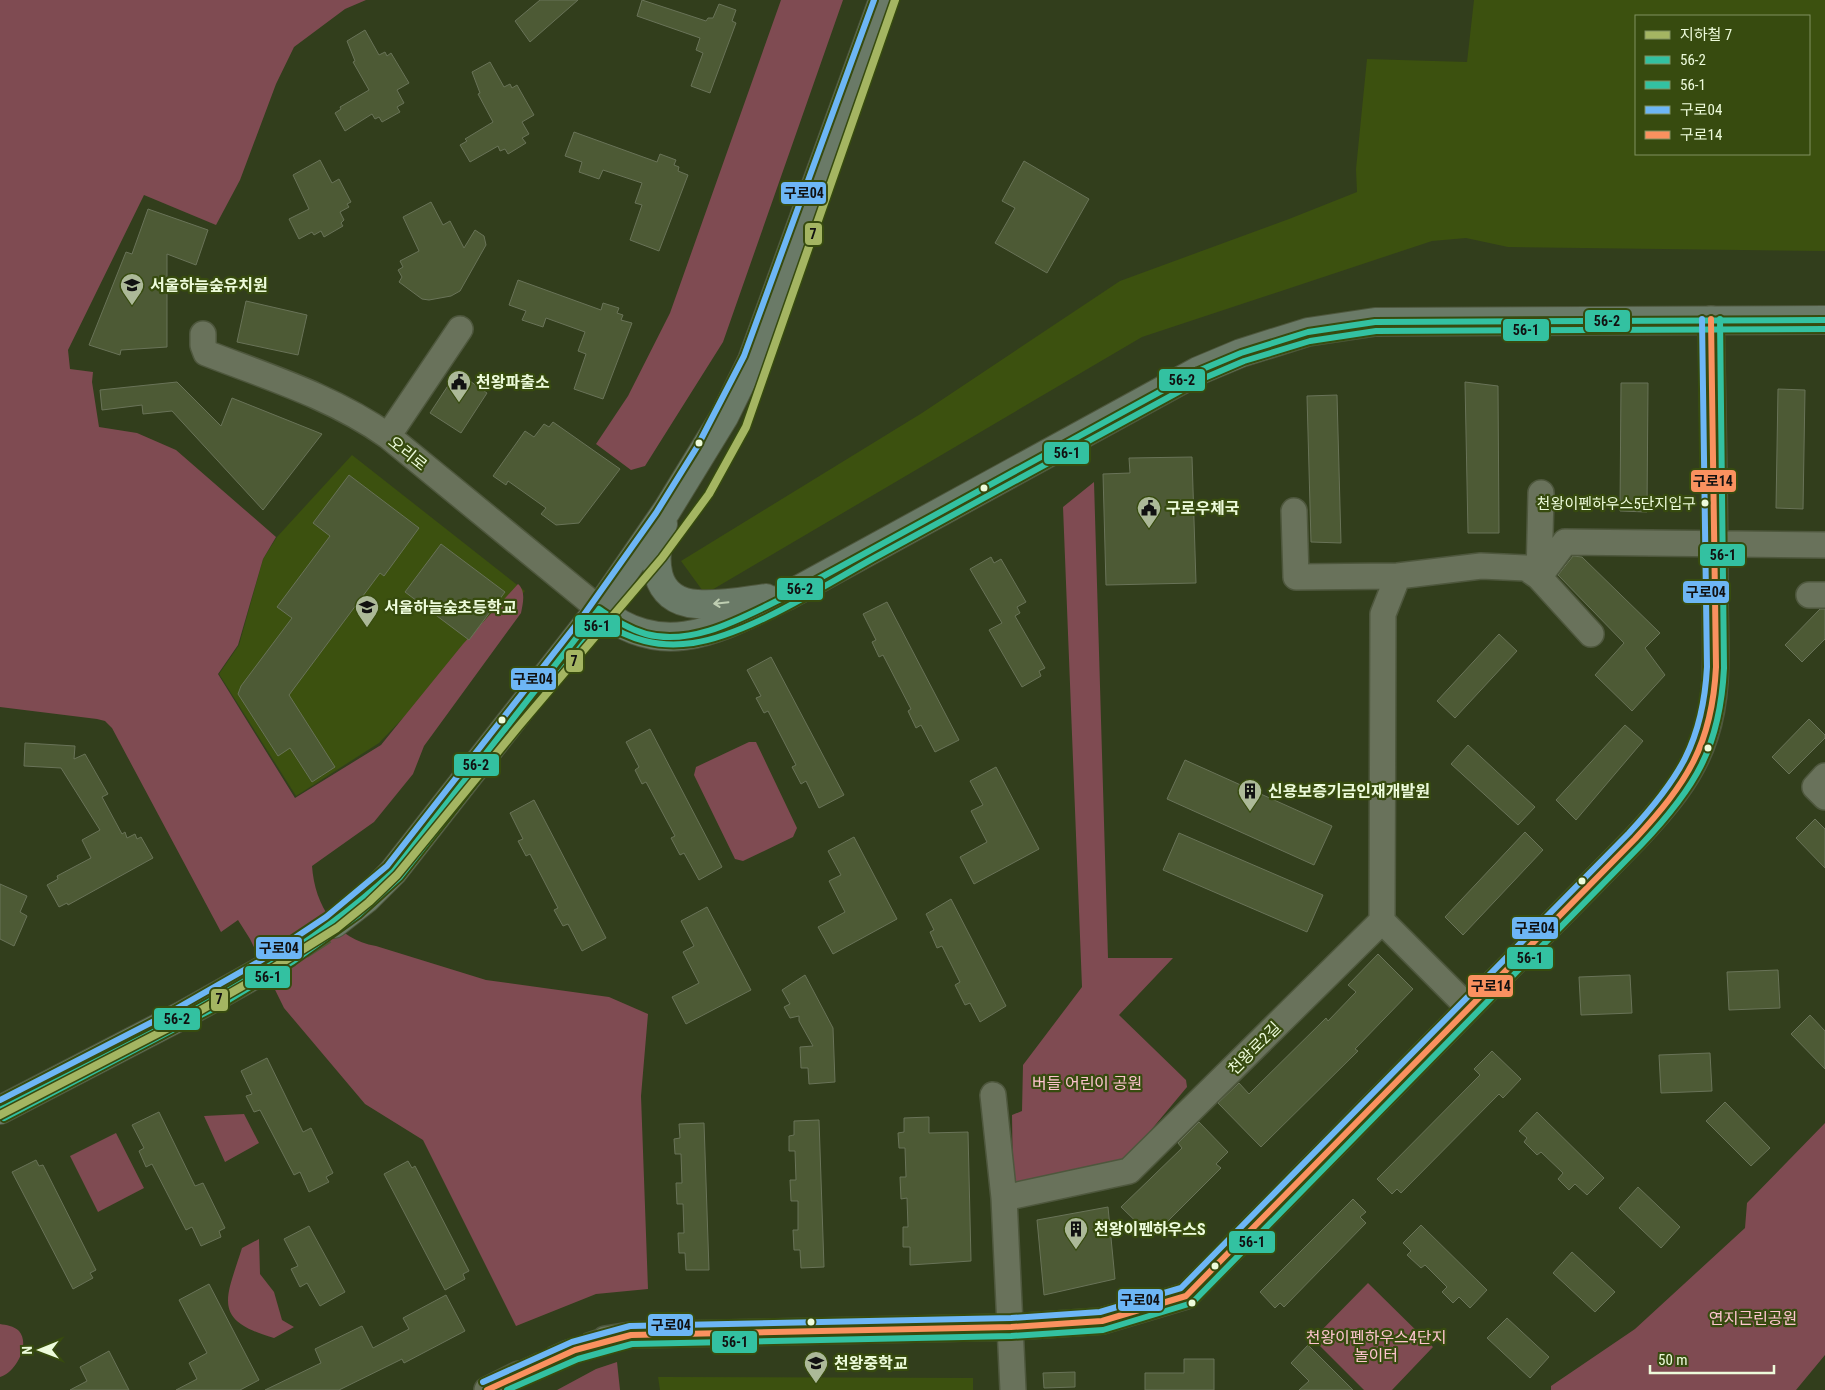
<svg xmlns="http://www.w3.org/2000/svg" width="1825" height="1390" font-family="'Roboto Condensed','Noto Sans KR',sans-serif">
<rect width="100%" height="100%" fill="#323e1c"/>
<path fill="#3c510f" fill-rule="evenodd" d="M1474,0H1825V251L1508,247L1466,238L1432,241L1142,337L705,594L681,561L922,413L1120,281L1289,219L1357,192L1356,169L1367,59L1467,62ZM1636,16H1809V154H1636Z
M352,455L525,591L379,743L296,796L219,674L239,645L263,559L277,537Z
M658,1377L973,1378V1390H660Z"/>
<path fill="#7f4b52" d="M0,0H366L345,9L294,47L276,84L240,180L216,225L144,195L68,350L70,369L93,372L92,382L99,427L137,433L176,450L276,537L263,559L238,645L218,674L295,798L381,745L463,644L518,584C526,591 523,603 521,613L424,746L413,774L374,822L312,866C315,906 336,939 376,946L486,980L609,997L648,1014L641,1096L648,1289L596,1294L516,1326L423,1140L365,1104L284,1008L250,939L238,920L221,932L112,728L105,721L97,719L0,707Z
M781,0H843L723,342L645,466L631,470L596,444L628,396L670,313Z
M1094,482L1108,958H1173L1119,1015L1186,1080L1187,1087L1126,1160L1013,1185L1012,1115L1022,1111L1023,1065L1082,987L1063,507Z
M749,742H756L797,828L793,837L743,861L735,859L694,775L696,767Z
M244,1114L259,1143L225,1162L204,1116Z
M1825,1123V1355L1796,1390H1551V1386L1635,1329L1745,1228L1747,1203Z
M116,1133L144,1188L98,1212L70,1156Z
M259,1239L260,1274L274,1292L282,1320L294,1327L274,1338C211,1320 226,1299 242,1248Z
M1368,1283L1433,1347L1392,1390H1364L1313,1339Z
M0,1324C6,1325 14,1326 19,1331C31,1345 15,1373 0,1377Z
M617,1362L620,1390H557L596,1369Z"/>
<path fill="#4d5a35" stroke="#697358" d="M540,0H578L530,42L515,21Z
M642,0L706,21L708,18H713L719,4L736,10L732,21L736,23L710,93L691,86L703,53L696,50L700,38L637,16Z
M365,30L379,55L385,52L387,56L391,53L409,83L397,90L404,103L397,107L400,112L382,122L379,117L375,119L372,114L345,131L335,113L341,109L340,107L369,90L353,62L355,61L347,41Z
M490,62L504,87L510,84L512,88L517,85L534,115L522,122L529,134L522,138L526,143L508,154L505,149L500,151L498,146L470,162L460,145L467,141L465,139L493,122L478,94L480,93L472,72Z
M574,132L657,162L660,154L676,160L674,165L679,167L678,171L688,175L659,251L630,240L642,205L635,203L642,183L603,170L599,179L579,172L582,162L565,156Z
M320,160L332,183L339,179L351,202L347,204L349,207L340,212L344,220L341,223L343,226L324,237L321,231L314,235L312,232L299,239L289,219L309,209L293,175Z
M1024,161L1089,199L1047,273L995,243L1015,208L1002,201Z
M431,202L443,225L450,221L464,248L475,230L484,236L486,245L460,291L451,296L429,300L422,299L399,282L402,277L398,270L403,267L400,261L419,251L403,217Z
M148,209L208,230L196,265L167,254V347L121,350L120,355L89,345L126,252L132,254Z
M518,280L601,310L603,303L619,308L617,313L623,315L621,320L632,323L603,399L574,389L586,354L578,351L585,332L546,318L543,327L522,320L526,311L509,305Z
M246,301L307,315L298,355L237,342Z
M457,372L487,393L461,433L430,413Z
M177,382L221,426L232,398L322,434L263,510L172,411L143,414L142,405L102,410L100,390Z
M1465,382L1498,386L1499,533H1468Z
M1621,383H1648L1647,512L1620,511Z
M1778,389L1805,390L1803,509L1776,508Z
M1337,395L1341,543L1311,542L1307,396Z
M553,422L620,469L579,523L556,525L541,514L546,508L508,481L506,485L493,476L525,431L534,437L544,424L549,427Z
M1192,457L1196,583L1106,585L1103,474L1130,473L1129,458Z
M349,475L419,528L384,576L380,573L289,695L335,767L312,782L290,748L278,756L238,694L241,686L292,618L277,607L330,536L313,523Z
M441,544L505,592L469,640L405,592Z
M1573,556L1582,557L1660,633L1645,648L1665,675L1632,711L1595,675L1624,643L1558,575Z
M991,557L994,563L1001,559L1026,602L1017,607L1020,613L1015,616L1045,668L1039,671L1041,676L1022,687L989,630L1002,623L970,569Z
M887,602L959,740L935,752L921,725L916,728L908,711L911,709L883,655L879,657L872,642L876,640L863,614Z
M1820,609H1825V639L1802,662L1785,645Z
M1499,634L1517,651L1455,718L1437,701Z
M771,657L844,795L819,808L806,781L801,784L792,767L796,765L768,711L764,713L756,698L761,696L747,670Z
M1809,719L1825,735V738L1789,774L1772,757Z
M1625,725L1643,741L1576,820L1556,800Z
M650,729L722,867L699,880L684,853L680,855L671,838L675,836L646,782L642,784L635,770L639,767L626,742Z
M25,743L75,746L74,759L85,754L108,794L102,797L122,834L125,832L127,838L135,834L137,839L141,837L153,858L68,905L67,903L59,907L47,885L58,879L57,876L91,858L82,840L100,830L61,768L24,766Z
M1468,745L1535,807L1518,825L1451,764Z
M1185,760L1332,826L1314,865L1167,799Z
M996,767L1039,849L974,884L960,857L987,842L971,811L983,805L970,781Z
M534,800L606,938L582,951L568,924L563,926L554,910L558,908L530,854L526,856L518,841L523,839L510,813Z
M1815,819L1825,829V868L1796,838Z
M1525,832L1543,850L1463,935L1445,917Z
M1179,833L1323,895L1307,932L1163,870Z
M854,837L897,919L833,954L818,927L845,912L829,881L841,875L828,851Z
M0,884L27,896L20,912L27,916L14,946L0,939Z
M951,899L1006,1006L980,1022L970,1003L965,1005L955,985L960,982L942,946L937,948L930,932L934,930L926,914Z
M707,907L751,990L686,1024L672,997L699,983L683,952L694,946L681,921Z
M1378,954L1413,989L1355,1049L1358,1051L1261,1147L1218,1103L1239,1083L1249,1094L1326,1018L1328,1021L1356,992L1348,985Z
M1778,970L1780,1008L1729,1010L1727,972Z
M805,975L833,1028L835,1082L809,1084L808,1068H801L800,1047L813,1046L799,1021V1016L790,1018L784,1007L790,1004L782,990Z
M1630,975L1632,1013L1581,1015L1579,977Z
M1810,1015L1825,1031V1069L1791,1034Z
M1492,1051L1521,1079L1503,1098L1499,1094L1401,1193L1397,1189L1392,1194L1377,1179L1480,1075L1474,1069Z
M1710,1053L1712,1091L1661,1093L1659,1055Z
M267,1058L303,1132L311,1128L333,1173L326,1177L329,1182L309,1192L300,1172L294,1175L260,1110L254,1112L246,1096L252,1094L241,1071Z
M1725,1102L1770,1148L1751,1166L1706,1121Z
M159,1112L195,1186L203,1183L225,1228L219,1231L221,1237L201,1246L192,1227L186,1230L152,1164L146,1167L139,1151L144,1148L132,1125Z
M1537,1112L1604,1178L1587,1195L1575,1184L1569,1190L1558,1179L1563,1173L1541,1152L1537,1155L1524,1142L1527,1138L1519,1131Z
M929,1117V1133L968,1132L971,1261L910,1265V1247H903V1227H908L907,1198L901,1199L900,1177H906L905,1148H899L898,1133L904,1132V1118Z
M819,1120L824,1267L801,1268L800,1250H794L793,1230H798V1201H791L790,1180H796L795,1151H789V1136L794,1135V1121Z
M1199,1122L1228,1152L1216,1164L1221,1168L1152,1237L1121,1207L1182,1148L1178,1143Z
M704,1123L709,1270H686L685,1253H679L678,1233H684L683,1204H677L676,1183H682L681,1154H675L674,1139L680,1138L679,1124Z
M36,1160L39,1166L43,1165L96,1270L90,1273L93,1278L73,1289L12,1172Z
M408,1161L412,1168L415,1166L469,1271L463,1274L465,1279L445,1290L384,1174Z
M1638,1187L1680,1227L1661,1248L1619,1208Z
M1353,1199L1366,1212L1360,1217L1366,1223L1284,1307L1280,1303L1275,1308L1260,1292Z
M1108,1207L1115,1279L1044,1295L1037,1220Z
M1421,1225L1487,1290L1470,1308L1459,1297L1453,1303L1442,1292L1447,1287L1425,1265L1421,1268L1407,1255L1411,1251L1403,1243Z
M309,1226L345,1292L320,1306L307,1283L300,1287L291,1269L298,1266L284,1239Z
M1572,1252L1615,1292L1595,1312L1553,1273Z
M209,1284L259,1380L240,1390H176L197,1379L189,1363L207,1353L179,1300Z
M446,1295L465,1331L404,1363L402,1359L339,1390H265L321,1363L315,1349L362,1326L373,1348L409,1329L403,1318Z
M1507,1318L1549,1357L1530,1378L1487,1338Z
M1308,1345L1353,1390H1299L1309,1381L1291,1363Z
M109,1351L129,1390H70L87,1381L80,1367Z
M1184,1359H1214V1390H1145V1373H1184Z
M1075,1372V1387L1044,1388L1043,1373Z"/>
<g fill="none" stroke-linecap="round" stroke-linejoin="round">
<path stroke="#4e5a39" stroke-width="25" stroke-dasharray="25 12" stroke-linecap="butt" d="M519,1374L567,1352L605,1339"/>
<path stroke="#4e5a39" stroke-width="28" stroke-dasharray="28 14" stroke-linecap="butt" d="M265,969L334,924"/>
<g stroke="#4e573d" stroke-width="28">
<path id="minor" d="M203,334V345L206,353C268,377 333,397 388,436L599,609
M388,436L460,329
M1294,511L1296,577L1398,576
M1539,577L1565,542L1825,545
M1539,577L1541,493
M1809,595H1825
M1825,776L1815,787L1825,797
M1382,921L1383,614L1398,576L1481,566L1526,568L1539,577L1591,634
M993,1095L1004,1198L1013,1390
M1004,1198L1129,1171L1382,921L1469,1008
M605,1339L631,1335L1011,1327L1102,1321L1186,1296L1635,839C1664,808 1692,777 1705,736C1720,692 1715,643 1715,596C1715,504 1713,412 1711,319
M487,1390L519,1374"/>
</g>
<g stroke="#4e573d" stroke-width="30">
<path id="major" d="M663,524C652,557 651,601 697,604C719,606 744,601 766,598
M599,609C665,663 722,627 787,596L1198,371L1241,353L1308,332L1375,322L1825,320
M334,924L366,899L393,872L599,609L667,510L724,417L752,360L883,0
M0,1110L181,1016L265,969"/>
</g>
<use href="#minor" stroke="#69725b" stroke-width="25"/>
<use href="#major" stroke="#6a7a67" stroke-width="28"/>
<g stroke="#374b0f" stroke-width="10">
<path id="bus-1" d="M599,609C614,619 628,629 646,634C694,647 745,616 787,596L1198,371L1241,353L1308,332L1375,322L1825,320
M0,1110C135,1040 280,977 393,872L599,609"/>
</g>
<g stroke="#374b0f" stroke-width="10">
<path id="bus-2" d="M4,1118L222,1004L292,962L358,915L400,877L601,621C630,640 658,648 693,643C748,635 825,585 874,558C983,499 1092,439 1202,379L1244,361L1310,341L1376,331L1825,329
M507,1390L578,1359L632,1344L1011,1336L1103,1330L1192,1303L1641,845C1695,788 1720,748 1724,668L1720,319"/>
</g>
<g stroke="#374b0f" stroke-width="10">
<path id="bus-3" d="M0,1100L160,1018L260,961L326,917L387,866L583,616L656,513L697,447L744,356L874,0
M483,1382L572,1342L630,1326L1011,1318L1100,1312L1181,1288L1629,833C1679,779 1703,742 1707,667L1702,319"/>
</g>
<g stroke="#374b0f" stroke-width="10">
<path id="bus-4" d="M487,1390L575,1350L631,1335L1011,1327L1102,1321L1186,1296L1635,839C1687,783 1712,745 1716,667L1711,319"/>
</g>
<use href="#bus-1" stroke="#33c1a1" stroke-width="6"/>
<use href="#bus-2" stroke="#33c1a1" stroke-width="6"/>
<use href="#bus-3" stroke="#6db6f5" stroke-width="6"/>
<use href="#bus-4" stroke="#fa915f" stroke-width="6"/>
<g stroke="#374b0f" stroke-width="11">
<path id="metro-1" d="M0,1115L182,1021L262,975L337,928L369,902L397,875L519,726L662,558L709,494L746,427L895,0"/>
</g>
<use href="#metro-1" stroke="#a4b562" stroke-width="8"/>
</g>
<defs><path id="oneway-shaft" d="M-6 0H5M1.5-3L5.5 0L1.5 3" fill="none" stroke-width="1.6" stroke-linecap="round" stroke-linejoin="round" transform="scale(1.25)"/></defs>
<use stroke="#bfceb2" href="#oneway-shaft" transform="translate(721 603) rotate(174)"/>
<defs>
<g id="school-pin" transform="scale(1.25)"><path d="M0 17L-7.5 6A9.5 9.5 0 1 1 7.5 6Z" fill="#acb998" stroke="#374b0f"/><path d="M0-5L7-2L0 1L-7-2ZM-4 1L0 2.5L4 1V4Q0 6-4 4Z" fill="#111"/></g>
<g id="civic-pin" transform="scale(1.25)"><path d="M0 17L-7.5 6A9.5 9.5 0 1 1 7.5 6Z" fill="#acb998" stroke="#374b0f"/><path d="M-.6-6.5H3V-4.5H.6V-3L4-1V1h2V6H-6V1h2V-1L-.6-3ZM-1.2 2.5V6h2.4V2.5Z" fill="#111"/></g>
<g id="building-pin" transform="scale(1.25)"><path d="M0 17L-7.5 6A9.5 9.5 0 1 1 7.5 6Z" fill="#acb998" stroke="#374b0f"/><path d="M-4-6H4V6H1V3H-1V6H-4ZM-2.5-4.3h1.7v1.8h-1.7ZM.8-4.3h1.7v1.8H.8ZM-2.5-1h1.7V.8h-1.7ZM.8-1h1.7V.8H.8Z" fill="#111"/></g>
</defs>
<g fill-rule="evenodd">
<use href="#school-pin" x="132" y="285"/>
<use href="#civic-pin" x="459" y="382"/>
<use href="#civic-pin" x="1149" y="508"/>
<use href="#school-pin" x="367" y="607"/>
<use href="#building-pin" x="1250" y="791"/>
<use href="#building-pin" x="1076" y="1229"/>
<use href="#school-pin" x="816" y="1363"/>
</g>
<g fill="#edfbdb" stroke="#374b0f" stroke-width="2">
<circle cx="699" cy="443" r="4.5"/>
<circle cx="984" cy="488" r="4.5"/>
<circle cx="1705" cy="503" r="4.5"/>
<circle cx="502" cy="720" r="4.5"/>
<circle cx="1708" cy="748" r="4.5"/>
<circle cx="1582" cy="881" r="4.5"/>
<circle cx="1215" cy="1266" r="4.5"/>
<circle cx="1192" cy="1303" r="4.5"/>
<circle cx="811" cy="1322" r="4.5"/>
</g>
<g text-anchor="middle" stroke-width="4.5" stroke-linejoin="round" paint-order="stroke">
<g font-size="15" fill="#edfbdb" stroke="#374b0f" text-anchor="end">
<text x="1696" y="509">천왕이펜하우스5단지입구</text>
</g>
<g font-size="16" font-weight="bold" fill="#edfbdb" stroke="#374b0f" text-anchor="start">
<text x="150" y="291">서울하늘숲유치원</text>
<text x="476" y="388">천왕파출소</text>
<text x="1166" y="514">구로우체국</text>
<text x="384" y="613">서울하늘숲초등학교</text>
<text x="1268" y="797">신용보증기금인재개발원</text>
<text x="1094" y="1235">천왕이펜하우스S</text>
<text x="834" y="1369">천왕중학교</text>
</g>
<g font-size="16" fill="#edfbdb" stroke="#374b0f">
<text transform="translate(408 453) rotate(39)" y="6">오리로</text>
<text transform="translate(1254 1048) rotate(-45)" y="6">천왕로2길</text>
</g>
<g font-size="16" fill="#fdc4ce" stroke="#374b0f">
<text x="1087" y="1089">버들 어린이 공원</text>
<text x="1753" y="1324">연지근린공원</text>
<text x="1376" y="1343">천왕이펜하우스4단지<tspan x="1376" dy="18">놀이터</tspan></text>
</g>
</g>
<g stroke="#374b0f" stroke-width="2">
<rect x="780" y="181" width="47" height="24" rx="5" fill="#6db6f5"/>
<rect x="804" y="222" width="19" height="24" rx="5" fill="#a4b562"/>
<rect x="1584" y="309" width="47" height="24" rx="5" fill="#33c1a1"/>
<rect x="1502" y="318" width="48" height="24" rx="5" fill="#33c1a1"/>
<rect x="1158" y="368" width="48" height="24" rx="5" fill="#33c1a1"/>
<rect x="1043" y="441" width="47" height="24" rx="5" fill="#33c1a1"/>
<rect x="1690" y="469" width="47" height="24" rx="5" fill="#fa915f"/>
<rect x="1699" y="543" width="47" height="24" rx="5" fill="#33c1a1"/>
<rect x="776" y="577" width="48" height="24" rx="5" fill="#33c1a1"/>
<rect x="1682" y="580" width="48" height="24" rx="5" fill="#6db6f5"/>
<rect x="574" y="614" width="47" height="24" rx="5" fill="#33c1a1"/>
<rect x="565" y="649" width="19" height="24" rx="5" fill="#a4b562"/>
<rect x="510" y="667" width="47" height="24" rx="5" fill="#6db6f5"/>
<rect x="453" y="753" width="47" height="24" rx="5" fill="#33c1a1"/>
<rect x="1511" y="916" width="48" height="24" rx="5" fill="#6db6f5"/>
<rect x="255" y="936" width="48" height="24" rx="5" fill="#6db6f5"/>
<rect x="1506" y="946" width="48" height="24" rx="5" fill="#33c1a1"/>
<rect x="244" y="965" width="47" height="24" rx="5" fill="#33c1a1"/>
<rect x="1467" y="974" width="47" height="24" rx="5" fill="#fa915f"/>
<rect x="210" y="988" width="19" height="24" rx="5" fill="#a4b562"/>
<rect x="153" y="1007" width="48" height="24" rx="5" fill="#33c1a1"/>
<rect x="1228" y="1230" width="48" height="24" rx="5" fill="#33c1a1"/>
<rect x="1117" y="1288" width="47" height="24" rx="5" fill="#6db6f5"/>
<rect x="647" y="1313" width="47" height="24" rx="5" fill="#6db6f5"/>
<rect x="711" y="1330" width="47" height="24" rx="5" fill="#33c1a1"/>
</g>
<g font-size="14" text-anchor="middle" font-weight="bold" fill="#111">
<text x="804" y="198">구로04</text>
<text x="813" y="239">7</text>
<text x="1607" y="326">56-2</text>
<text x="1526" y="335">56-1</text>
<text x="1182" y="385">56-2</text>
<text x="1067" y="458">56-1</text>
<text x="1713" y="486">구로14</text>
<text x="1723" y="560">56-1</text>
<text x="800" y="594">56-2</text>
<text x="1706" y="597">구로04</text>
<text x="597" y="631">56-1</text>
<text x="574" y="666">7</text>
<text x="533" y="684">구로04</text>
<text x="476" y="770">56-2</text>
<text x="1535" y="933">구로04</text>
<text x="279" y="953">구로04</text>
<text x="1530" y="963">56-1</text>
<text x="268" y="982">56-1</text>
<text x="1491" y="991">구로14</text>
<text x="219" y="1004">7</text>
<text x="177" y="1024">56-2</text>
<text x="1252" y="1247">56-1</text>
<text x="1140" y="1305">구로04</text>
<text x="671" y="1330">구로04</text>
<text x="735" y="1347">56-1</text>
</g>
<rect x="1635" y="15" width="175" height="140" fill="#374b0f" stroke="#809161"/>
<rect x="1645" y="31" width="25" height="8" fill="#a4b562" stroke="#809161"/>
<text x="1680" y="40" font-size="15" fill="#edfbdb">지하철 7</text>
<rect x="1645" y="56" width="25" height="8" fill="#33c1a1" stroke="#809161"/>
<text x="1680" y="65" font-size="15" fill="#edfbdb">56-2</text>
<rect x="1645" y="81" width="25" height="8" fill="#33c1a1" stroke="#809161"/>
<text x="1680" y="90" font-size="15" fill="#edfbdb">56-1</text>
<rect x="1645" y="106" width="25" height="8" fill="#6db6f5" stroke="#809161"/>
<text x="1680" y="115" font-size="15" fill="#edfbdb">구로04</text>
<rect x="1645" y="131" width="25" height="8" fill="#fa915f" stroke="#809161"/>
<text x="1680" y="140" font-size="15" fill="#edfbdb">구로14</text>
<g transform="translate(40 1350) rotate(269)" stroke="#374b0f" stroke-width="4" paint-order="stroke">
<path d="M0-4L9 19L0 12L-9 19Z" fill="#edfbdb"/>
<text y="-8" font-size="14" font-weight="bold" text-anchor="middle" fill="#edfbdb">N</text>
</g>
<path d="M1650 1365v8h124v-8" fill="none" stroke="#edfbdb" stroke-width="2.5"/>
<text x="1658" y="1365" font-size="15" fill="#edfbdb" stroke="#374b0f" stroke-width="4" paint-order="stroke">50 m</text>
</svg>
